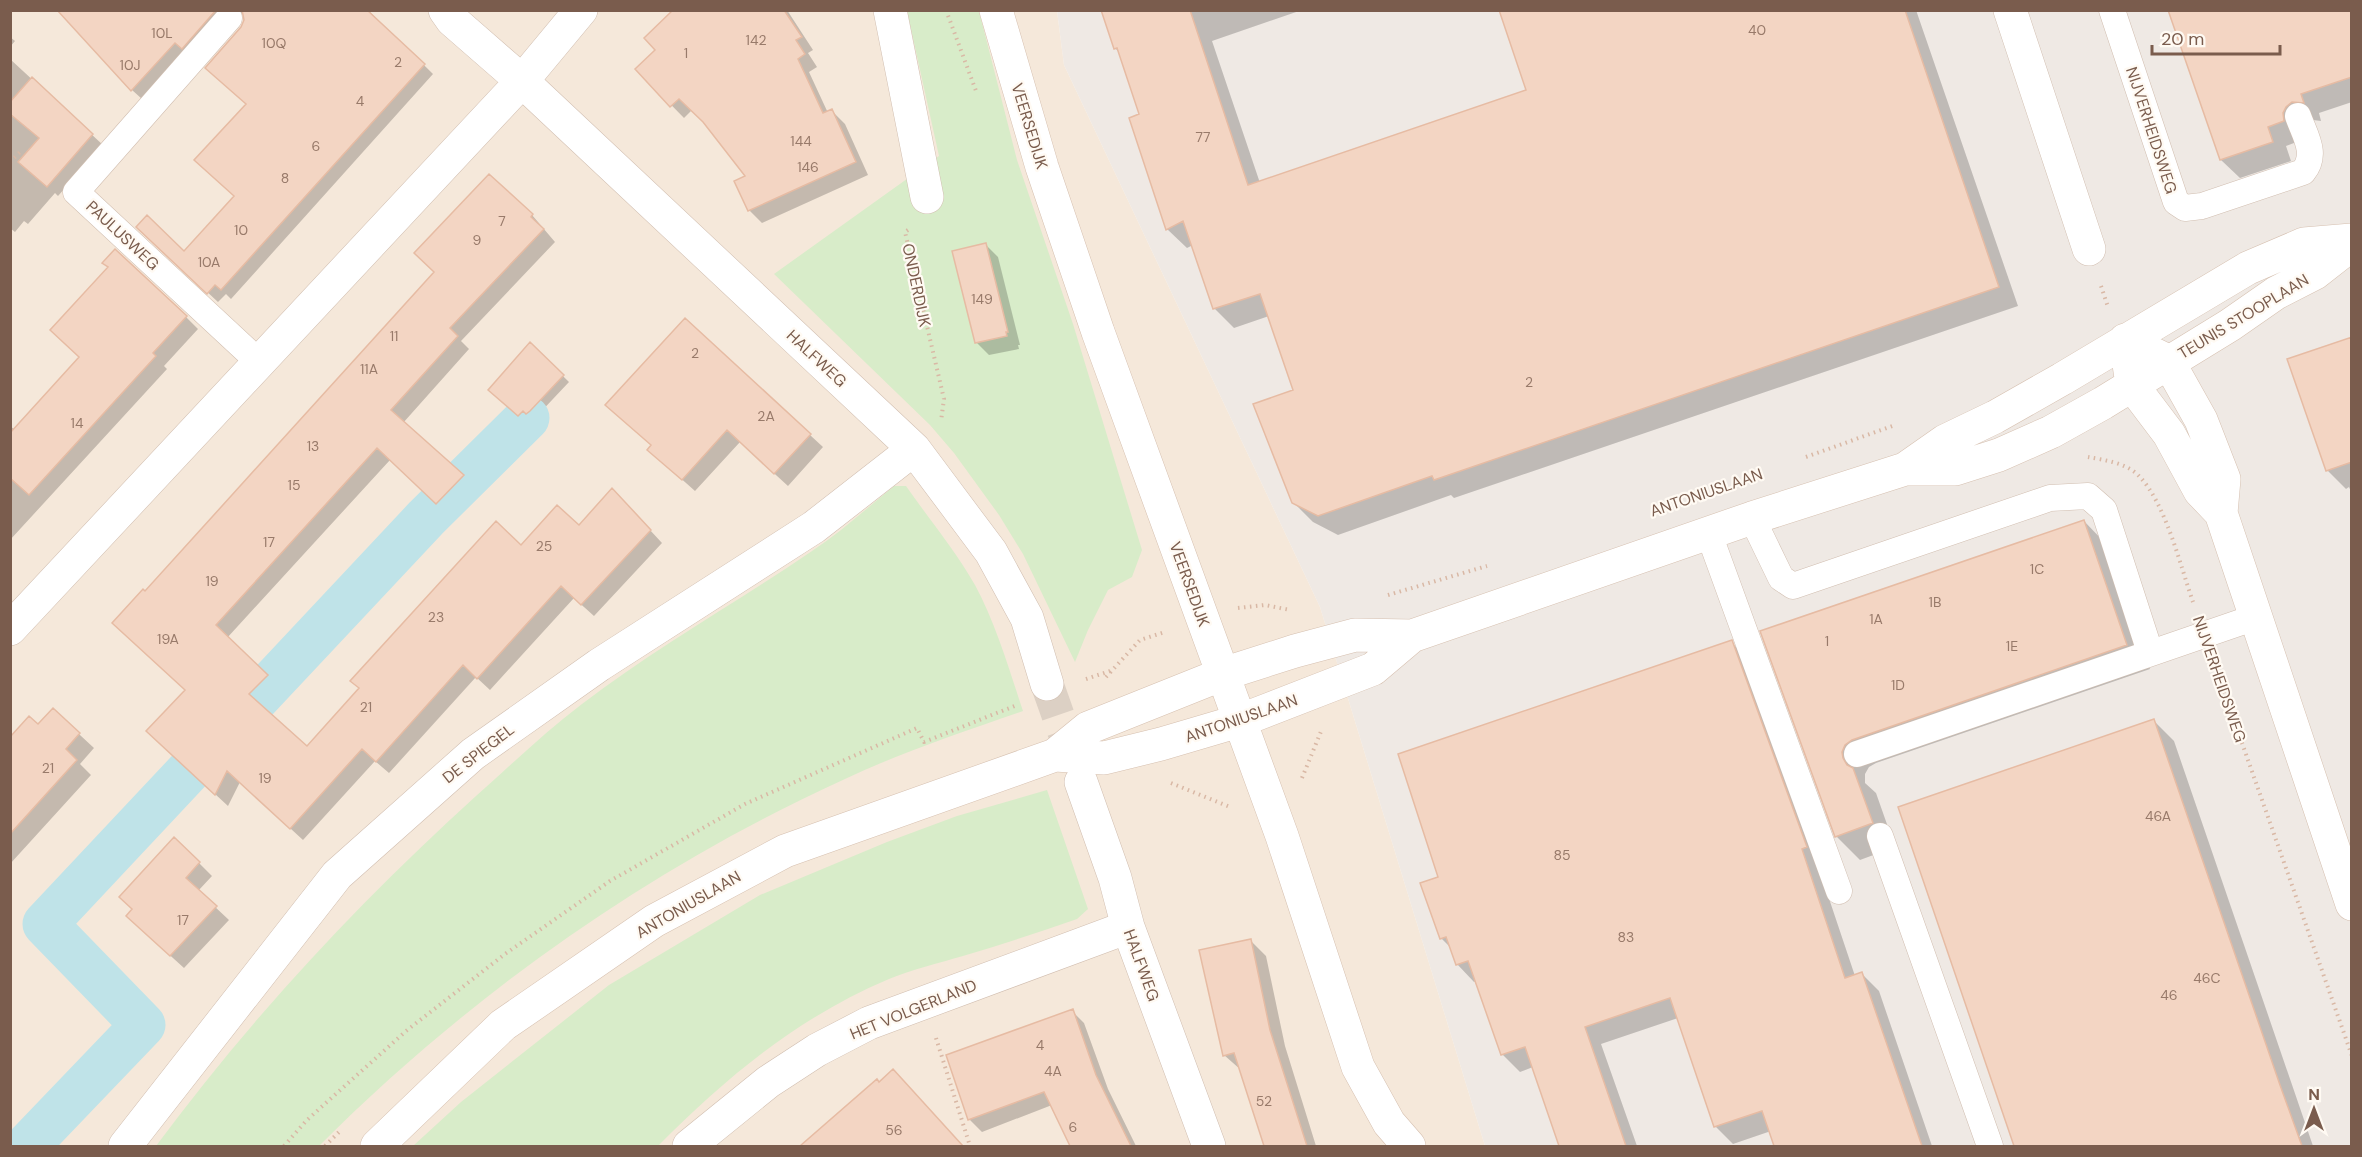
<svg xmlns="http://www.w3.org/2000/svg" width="2362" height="1157" font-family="'DM Sans',sans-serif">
<rect width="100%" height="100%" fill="#fdf6ec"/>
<path fill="#f5e8da" d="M10,11H1057L1064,65L1320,607L1485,1146H11Z"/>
<path fill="#efe9e4" d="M1057,11H2351V1146H1485L1320,607L1064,65Z"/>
<path fill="#d8ecc9" d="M907,11H979L1017,160L1073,324L1142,550L1132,577L1108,590L1088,630L1075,662L1023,554L999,515L954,453L930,425L774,274L939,156Z
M894,486H906C929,519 955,550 975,585C996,624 1009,669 1023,711C963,732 902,752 845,779C649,868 471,994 319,1146H156C250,1019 359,902 476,796C511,765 545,732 582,704C655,648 736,603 812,551C841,532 867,508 894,486Z
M1047,790L1088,909L1077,919C1039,932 1001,945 963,956C939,963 913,969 889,979C797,1018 728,1076 658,1146H413L461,1102L609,985L760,895L887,842L957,816Z"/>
<path fill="#0003" d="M154,10H368L433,74L231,299L226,294L218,302L147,236L184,253L236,197L247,104L242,29L245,21L244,13H235L142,99L132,90Z
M703,10H787L813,50L808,53L817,67L809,72L828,113L832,111L845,124L868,175L762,223L749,210L747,177L706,123L692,110L684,118L637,70Z
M1103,10H1302L1212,41L1260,183L1528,91L1501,10H1916L2018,306L1454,498L1451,495L1338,535L1313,522L1293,502L1295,391L1269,316L1234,328L1215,309L1193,245L1187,248L1167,229L1141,115L1121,54L1115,48Z
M2352,10V102L2319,113L2321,121L2313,120L2302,140L2286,146L2291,161L2240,178L2221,160Z
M10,37L15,41L10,47Z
M10,59L103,145L58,196L55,193L28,224L24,221L15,232L10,228Z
M532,215L555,242L461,341L469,349L403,423L475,488L450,515L390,460L227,638L279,689L261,706L307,748L521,547L580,527L625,503L662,543L594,616L574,598L490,690L476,677L389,773L375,761L303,840L240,782L228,806L161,744L186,690L145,593Z
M985,244L998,257L1020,345H1018L1019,349L989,355L976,342Z
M186,317L198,329L164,366L167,369L10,540V426L15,430L81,357Z
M685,320L823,447L788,486L740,442L695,491L649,450L653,446Z
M2352,338V494L2349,487L2346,489L2327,470Z
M530,344L569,382L536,417L534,419L530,416L525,421L496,396Z
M2084,521L2107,545L2150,669L1876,763L1869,767L1865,774V783L1876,793L1895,847L1860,860L1837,837L1762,632Z
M1731,642L1749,660L1855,976L1862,974L1879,991L1932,1146H1776L1771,1131L1733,1144L1716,1127L1678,1018L1601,1044L1637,1146H1561L1533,1067L1520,1072L1502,1054L1476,981L1474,982L1457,964L1452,949L1441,938L1440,878Z
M53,710L94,748L80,764L91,775L10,864V740L38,726Z
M2154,721L2174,741L2313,1146H2016L1900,808Z
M199,863L212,876L198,891L229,920L184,968L141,929Z
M1251,941L1266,956L1285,1046L1316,1146H1265L1241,1070L1224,1055Z
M1072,1011L1084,1023L1108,1089L1136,1146H1072L1052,1105L982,1132L970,1120L948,1056Z
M877,1081L879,1084L905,1083L962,1146H802Z
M10,1135L14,1138L23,1146H10Z"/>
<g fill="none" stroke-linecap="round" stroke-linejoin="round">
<path stroke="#bfe3e8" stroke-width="45" d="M27,1146L143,1025L45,924L426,518L527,418"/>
</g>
<path fill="#f3d5c3" stroke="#e6bba3" stroke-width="1.5" d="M57,10H216L182,49L175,43L131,91Z
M242,10H367L425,64L221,290L215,285L207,294L136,227L147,215L184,251L234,196L194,160L246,104L205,68L241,27L244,20Z
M673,10H784L802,37L796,40L805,54L798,59L823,113L832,109L856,162L748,211L734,181L745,176L703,122L679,99L670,107L635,69L655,50L644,38Z
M1101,10H1190L1248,185L1526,90L1499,10H1905L1999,287L1434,480L1432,476L1318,516L1292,503L1253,404L1293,390L1260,294L1213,309L1183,221L1166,230L1129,118L1139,114L1117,48L1114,49Z
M2168,10H2352V77L2301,94L2304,103L2292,102L2286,107L2283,113L2284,121L2268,127L2273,142L2220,160Z
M32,77L93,134L47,187L18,162L39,138L10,114V102Z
M489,174L533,214L531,217L544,229L450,328L458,336L391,410L464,475L436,504L377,448L216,625L268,675L249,694L307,746L359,688L350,681L496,521L521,545L557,505L579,525L612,488L651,530L581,605L561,586L477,679L463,665L376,762L362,749L290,829L227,771L215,795L146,731L185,690L112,623L143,589L145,591L434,272L414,253Z
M986,243L1008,332H1006L1007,336L975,343L952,251Z
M115,249L187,316L153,353L156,356L29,495L10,478V433L79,357L50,330L108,267L102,263Z
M685,318L811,434L774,474L727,430L682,480L647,450L651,445L605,405Z
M2352,337V462L2326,471L2287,359Z
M530,342L564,375L530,411L526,414L523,411L518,416L488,390Z
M2084,520L2127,645L1852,740L1845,745L1842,752L1843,758L1847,765L1853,768L1873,823L1835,837L1760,631Z
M1732,640L1807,847L1802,849L1845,978L1862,972L1922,1146H1774L1762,1111L1714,1127L1670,998L1585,1027L1626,1146H1559L1525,1047L1501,1055L1468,961L1456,965L1446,937L1440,939L1420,883L1438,877L1398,754Z
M53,708L80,733L66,749L77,760L10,834V737L29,716L38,724Z
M2154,719L2280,1085L2302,1146H2014L1898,807Z
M174,837L200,862L186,878L217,906L170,956L126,916L132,909L119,897Z
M1251,939L1270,1030L1307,1146H1264L1234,1053L1223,1056L1199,950Z
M1073,1009L1096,1075L1131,1146H1070L1044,1092L968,1120L946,1055Z
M893,1069L963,1146H800L877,1079L879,1082Z"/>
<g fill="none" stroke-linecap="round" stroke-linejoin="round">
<path stroke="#dcd0c4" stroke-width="33" stroke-dasharray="33 16" stroke-linecap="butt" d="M1047,684L1077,769"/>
<g stroke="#d1beb0" stroke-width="27">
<path id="lane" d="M2112,10L2176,202L2185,208L2202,206L2303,172C2318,154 2305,136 2298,116
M229,18L76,192L260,363
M1752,518L1781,578L1793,586L2050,498L2088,496L2104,510L2150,652
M1709,534L1839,891
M1857,754L2256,617
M1880,836L1990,1146"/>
</g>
<g stroke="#d1beb0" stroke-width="34">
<path id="street" d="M445,10L452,20L522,81L914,449L991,552L1027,618L1047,684
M890,10L927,197
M2010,10L2089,249
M10,629L522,81L581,10
M1081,782L1115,878L1128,927L1209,1146
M125,1146L337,875L473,754L599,665L814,527L914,449
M689,1146L768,1082L817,1050L869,1023L1128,927"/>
</g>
<g stroke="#d6c0b0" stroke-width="34">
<path id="secondary" d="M996,10L1042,167L1098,332L1282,836L1358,1067L1389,1123L1409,1146
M2125,340L2168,361L2201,420L2224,479L2221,513L2352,904
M2129,364L2132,385L2169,434L2200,491L2221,513
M1905,469H1955L1999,455L2051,432L2103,403L2230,325L2276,293L2315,273L2352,244
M1055,755L1104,758L1161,744L1239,721L1373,669L1412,636
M377,1146L503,1025L654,921L785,851L1055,755L1088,728L1223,674L1295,651L1355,635L1412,636L1752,518L1905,469L1945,441L1995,417L2062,379L2248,268L2304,244L2352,240"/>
</g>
<path stroke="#d9b8a5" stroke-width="4" stroke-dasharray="1.5 4.5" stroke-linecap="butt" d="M946,10L976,91
M10,162L22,150
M908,230L905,232L944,399L941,421
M2101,286L2108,307
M1806,457L1895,425
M2088,457C2104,460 2127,463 2139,476C2166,504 2180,565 2193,602
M1388,595L1487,566
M1238,608L1265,605L1290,610
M2216,669L2352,1056
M1106,677L1140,640L1165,632
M1086,679L1110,671
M1302,778L1322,729
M1171,783L1230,807
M936,1038L970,1146
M284,1146L307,1120L406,1031L505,954L610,881L745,804L917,728L924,742L1017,705
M325,1146L341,1130"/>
<use href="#lane" stroke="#fff" stroke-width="26"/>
<use href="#street" stroke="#fff" stroke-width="33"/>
<use href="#secondary" stroke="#fff" stroke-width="33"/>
</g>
<g text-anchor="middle" stroke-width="4.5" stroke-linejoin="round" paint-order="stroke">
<g font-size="14" fill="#987a6a">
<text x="1757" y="35">40</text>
<text x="162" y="38">10L</text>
<text x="756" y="45">142</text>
<text x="274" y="48">10Q</text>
<text x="686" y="58">1</text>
<text x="398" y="67">2</text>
<text x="130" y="70">10J</text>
<text x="360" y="106">4</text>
<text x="1203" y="142">77</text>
<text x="801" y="146">144</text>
<text x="316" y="151">6</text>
<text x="808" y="172">146</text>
<text x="285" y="183">8</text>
<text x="502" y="226">7</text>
<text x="241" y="235">10</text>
<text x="477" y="245">9</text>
<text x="209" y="267">10A</text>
<text x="982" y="304">149</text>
<text x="394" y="341">11</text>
<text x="695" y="358">2</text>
<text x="369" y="374">11A</text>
<text x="1529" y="387">2</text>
<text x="766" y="421">2A</text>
<text x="77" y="428">14</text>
<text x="313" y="451">13</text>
<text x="294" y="490">15</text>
<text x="269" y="547">17</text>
<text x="544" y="551">25</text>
<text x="2037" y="574">1C</text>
<text x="212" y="586">19</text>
<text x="1935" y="607">1B</text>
<text x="436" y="622">23</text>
<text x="1876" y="624">1A</text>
<text x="168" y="644">19A</text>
<text x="1827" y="646">1</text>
<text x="2012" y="651">1E</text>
<text x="1898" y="690">1D</text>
<text x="366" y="712">21</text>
<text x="48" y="773">21</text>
<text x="265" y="783">19</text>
<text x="2158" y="821">46A</text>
<text x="1562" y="860">85</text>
<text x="183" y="925">17</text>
<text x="1626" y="942">83</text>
<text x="2207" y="983">46C</text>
<text x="2169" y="1000">46</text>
<text x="1040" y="1050">4</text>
<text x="1053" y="1076">4A</text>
<text x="1264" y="1106">52</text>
<text x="1073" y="1132">6</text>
<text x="894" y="1135">56</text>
</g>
<g font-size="16" fill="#7a5c4d" stroke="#fffaf3">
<text transform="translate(1030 126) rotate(73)" y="6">VEERSEDIJK</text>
<text transform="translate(2152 130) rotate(72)" y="6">NIJVERHEIDSWEG</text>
<text transform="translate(123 235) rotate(43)" y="6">PAULUSWEG</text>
<text transform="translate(917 285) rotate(78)" y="6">ONDERDIJK</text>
<text transform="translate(2243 316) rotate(-31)" y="6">TEUNIS STOOPLAAN</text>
<text transform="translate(817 358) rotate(43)" y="6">HALFWEG</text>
<text transform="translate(1706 492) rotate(-19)" y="6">ANTONIUSLAAN</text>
<text transform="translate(1190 584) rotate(70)" y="6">VEERSEDIJK</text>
<text transform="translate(2220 679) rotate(71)" y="6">NIJVERHEIDSWEG</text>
<text transform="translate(1241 718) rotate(-19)" y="6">ANTONIUSLAAN</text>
<text transform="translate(478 753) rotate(-38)" y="6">DE SPIEGEL</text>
<text transform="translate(688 904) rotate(-30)" y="6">ANTONIUSLAAN</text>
<text transform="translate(1142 965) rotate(70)" y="6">HALFWEG</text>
<text transform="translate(913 1009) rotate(-22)" y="6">HET VOLGERLAND</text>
</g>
</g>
<rect width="2362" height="1157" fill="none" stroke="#7a5c4d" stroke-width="24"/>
<g transform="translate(2314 1109)" stroke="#fffaf3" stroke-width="4.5" paint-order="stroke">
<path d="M0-4.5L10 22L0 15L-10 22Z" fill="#7a5c4d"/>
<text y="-9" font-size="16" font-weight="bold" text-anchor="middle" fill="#7a5c4d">N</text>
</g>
<path d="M2152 45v9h128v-9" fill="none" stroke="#7a5c4d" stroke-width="3"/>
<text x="2161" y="45" font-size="18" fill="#7a5c4d" stroke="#fffaf3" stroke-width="4.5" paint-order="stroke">20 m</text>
</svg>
